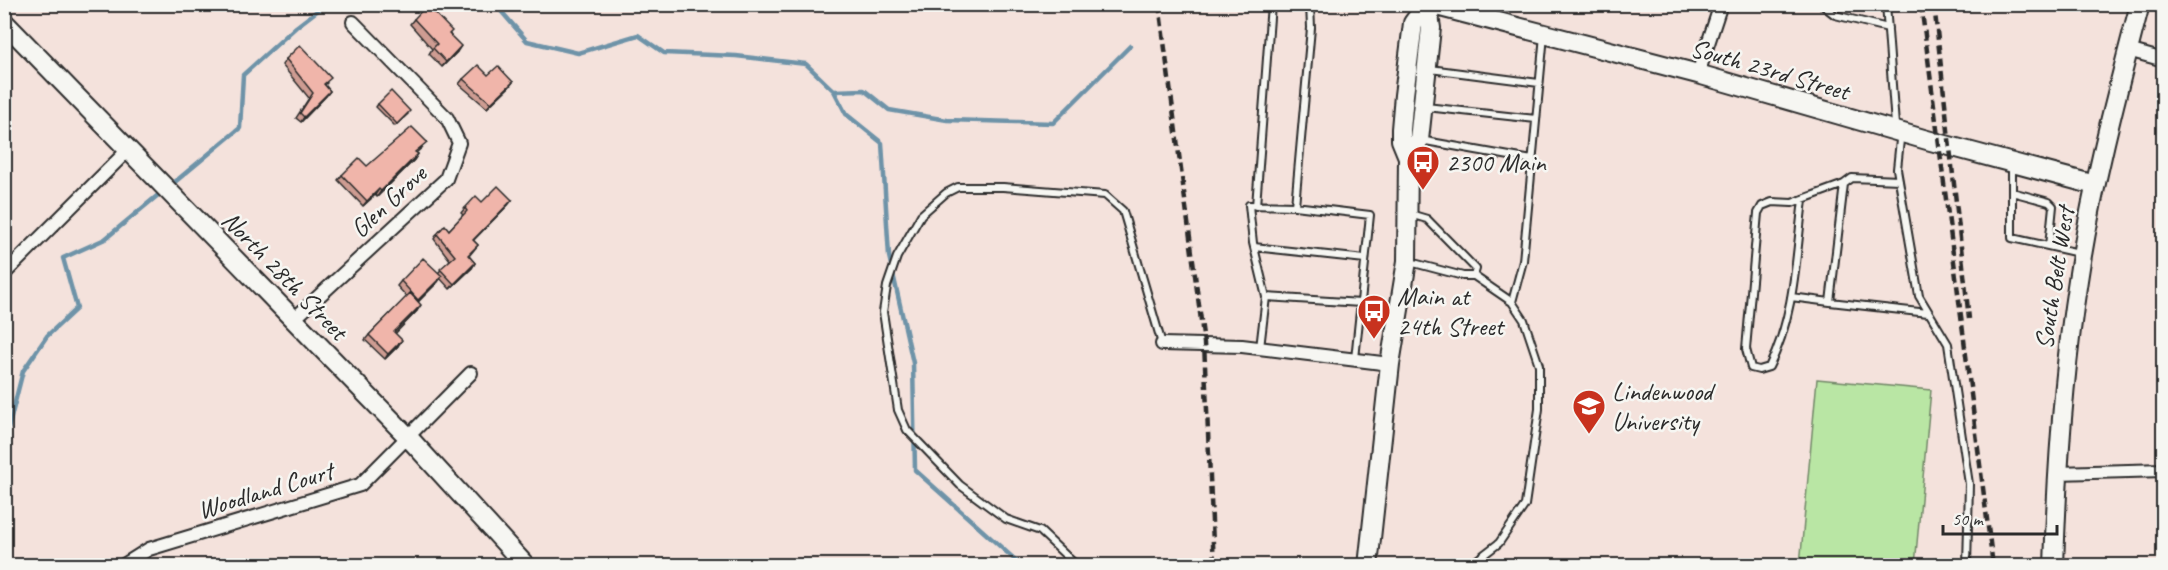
<svg xmlns="http://www.w3.org/2000/svg" width="2168" height="570" font-family="Caveat,sans-serif">
<rect width="100%" height="100%" fill="#f4e2dc"/>
<filter id="ink" filterUnits="userSpaceOnUse"><feTurbulence type="fractalNoise" baseFrequency=".0167" numOctaves="2"/><feDisplacementMap in="SourceGraphic" scale="12" xChannelSelector="R" yChannelSelector="G"/><feConvolveMatrix kernelMatrix="1 2 1 2 8 2 1 2 1" color-interpolation-filters="sRGB"/></filter>
<g filter="url(#ink)">
<path fill="#b9e6a4" stroke="#728868" stroke-width="1.5" d="M1817,379L1931,390L1915,565H1800Z"/>
<g fill="none" stroke-linecap="round" stroke-linejoin="round">
<path stroke="#6e93a8" stroke-width="4.5" d="M495,4L527,41L578,53L638,35L664,53L736,56L806,64L834,91L864,90L889,110L947,120L1053,123L1130,46
M834,91L846,114L882,143L889,256L913,363L915,470L1022,566
M170,186L240,128L243,75L296,27L326,4
M4,445L23,371L47,336L77,308L63,258L105,239L163,191"/>
<g stroke="#2b2b2b" stroke-width="10">
<path id="lane" d="M1821,4L1835,15L1888,28
M1886,4L1895,125
M1488,16L1491,4
M1430,69L1539,83
M1426,107L1536,119
M1420,140L1532,160
M1900,140L1897,169L1919,296L1948,344L1969,484L1967,566
M2012,166V238L2079,253
M1899,180L1852,178L1844,184L1830,302L1928,313
M2012,192L2049,202L2053,206L2049,246
M1803,200C1796,255 1795,316 1769,367L1759,370L1751,368L1746,349L1758,213L1762,206L1772,202L1792,203L1844,184
M1256,206L1271,4
M1295,206L1370,215L1355,359
M1410,214L1427,219L1476,269L1474,276
M1254,247L1365,259
M1410,262L1463,276H1474L1512,302L1524,320L1539,365V409L1525,505L1499,543L1469,566
M1266,297L1361,303
M1791,297L1830,302
M1512,302L1523,261L1544,35
M1260,348L1266,297L1253,243L1249,205L1295,206L1311,28L1310,4
M1077,566L1040,531L1006,519L960,485L907,430L898,410L883,312L887,286L897,257L921,215L946,193L958,187H1003L1105,195L1123,211L1162,344"/>
</g>
<g stroke="#2b2b2b" stroke-width="16">
<path id="street" d="M2128,50L2164,60
M1698,74L1721,4
M4,274L128,150
M293,320L446,179L459,143L447,118L353,22
M1162,344L1242,346L1390,364
M2057,473L2164,470
M122,566L149,549L360,485L471,373"/>
</g>
<g stroke="#2b2b2b" stroke-width="22">
<path id="secondary" d="M1429,4L1698,74L1927,140L2095,185
M4,22L408,437L526,566
M1408,157L1419,140L1431,28L1427,4
M1368,566L1390,364L1407,261L1408,157L1401,140V129L1404,95L1413,23L1427,4
M2054,566C2057,470 2063,375 2078,280C2092,187 2116,96 2140,4"/>
</g>
<use href="#lane" stroke="#f6f6f2" stroke-width="6"/>
<use href="#street" stroke="#f6f6f2" stroke-width="12"/>
<use href="#secondary" stroke="#f6f6f2" stroke-width="18"/>
<path stroke="#2b2b2b" stroke-width="4.5" stroke-dasharray="9 4.5" stroke-linecap="butt" d="M1159,4L1204,343L1214,566
M1921,4L1993,566
M1934,4L1969,319"/>
</g>
<path fill="#ce9c92" stroke="#2b2b2b" stroke-width="1.5" d="M414,19L450,34L457,52L442,67L429,54L432,49L410,24Z
M286,59L327,83L325,85L330,91L326,96L301,122L296,118L309,98L282,65Z
M488,75L513,82L509,87L487,108L459,84L463,79Z
M378,104L408,114L395,126L376,107Z
M423,147L416,153L418,154L414,160L377,197L375,195L363,206L338,180L342,175Z
M512,200L508,205L473,240L478,245L469,256L475,263L472,268L450,289L440,278L418,302L417,311L395,333L398,346L385,359L365,340L369,335L407,297L397,286L401,281L438,273L450,260L434,239L437,234L449,230L463,215L461,213L465,208L482,202Z"/>
<path fill="#a87f77" stroke="#2b2b2b" stroke-width="1.5" d="M461,46L457,52L442,67L446,62Z
M513,82L509,87L487,108L491,103Z
M330,91L326,96L301,122L304,117Z
M418,154L414,160L377,197L381,191Z
M379,189L375,195L363,206L367,201Z
M512,200L508,205L469,245L473,240Z
M475,263L472,268L450,289L454,284Z
M442,276L438,282L414,306L418,300Z
M421,305L417,311L391,338L394,332Z
M402,340L398,346L385,359L388,354Z"/>
<path fill="#f0b5aa" stroke="#2b2b2b" stroke-width="1.5" d="M427,5L452,31L449,34L461,46L446,62L433,48L437,44L414,19Z
M300,45L331,78L324,84L330,91L304,117L300,113L313,93L286,59Z
M478,65L488,75L498,66L513,82L491,103L463,79Z
M391,91L410,111L397,124L378,104Z
M412,127L427,142L415,152L418,154L381,191L379,189L367,201L342,175L359,158L367,166Z
M498,186L512,200L473,240L478,245L468,255L475,263L454,284L440,269L455,256L437,234L445,225L449,230L467,211L465,208L476,196L482,202Z
M423,258L442,276L418,300L401,281Z
M410,293L421,305L394,332L402,340L388,354L369,335Z"/>
</g>
<defs>
<g id="bus-pin" transform="scale(1.725)"><path d="M0 17L-7.5 6A9.5 9.5 0 1 1 7.5 6Z" fill="#c8321e" stroke="#f6f6f2"/><path d="M-5-6H5V4H4V6H2V4H-2V6H-4V4H-5ZM-3.5-4V0h7V-4ZM-3.5 1.2v1.5H-2V1.2ZM2 1.2v1.5H3.5V1.2Z" fill="#fff"/></g>
<g id="university-pin" transform="scale(1.725)"><path d="M0 17L-7.5 6A9.5 9.5 0 1 1 7.5 6Z" fill="#c8321e" stroke="#f6f6f2"/><path d="M0-5L7-2L0 1L-7-2ZM-4 1L0 2.5L4 1V4Q0 6-4 4Z" fill="#fff"/></g>
</defs>
<g fill-rule="evenodd">
<use href="#bus-pin" x="1423" y="162"/>
<use href="#bus-pin" x="1374" y="311"/>
<use href="#university-pin" x="1589" y="406"/>
</g>
<g text-anchor="middle" stroke-width="5" stroke-linejoin="round" paint-order="stroke">
<g font-size="26" fill="#2b2b2b" stroke="#f6f6f2">
<text transform="translate(1770 69) rotate(16)" y="9">South 23rd Street</text>
<text transform="translate(388 201) rotate(-43)" y="9">Glen Grove</text>
<text transform="translate(285 275) rotate(46)" y="9">North 28th Street</text>
<text transform="translate(2054 278) rotate(-81)" y="9">South Belt West</text>
<text transform="translate(265 490) rotate(-17)" y="9">Woodland Court</text>
</g>
<g font-size="26" fill="#2b2b2b" stroke="#f6f6f2" text-anchor="start">
<text x="1446" y="171">2300 Main</text>
<text x="1397" y="305">Main at<tspan x="1397" dy="30">24th Street</tspan></text>
<text x="1612" y="400">Lindenwood<tspan x="1612" dy="30">University</tspan></text>
</g>
</g>
<rect width="2168" height="570" fill="none" stroke="#f6f6f2" stroke-width="24"/>
<rect x="12" y="12" width="2144" height="546" fill="none" stroke="#2b2b2b" stroke-width="2" filter="url(#ink)"/>
<path d="M1943 525v9h114v-9" fill="none" stroke="#2b2b2b" stroke-width="3"/>
<text x="1952" y="525" font-size="18" fill="#2b2b2b" stroke="#f6f6f2" stroke-width="4.5" paint-order="stroke">50 m</text>
</svg>
